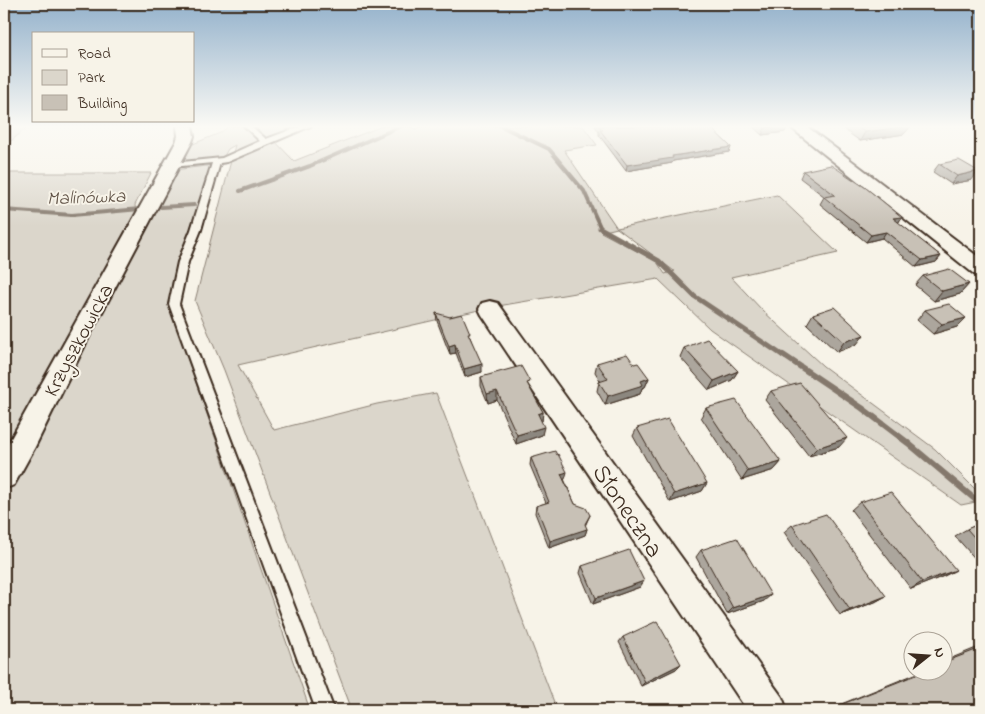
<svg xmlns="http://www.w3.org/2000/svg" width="985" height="714" font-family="'Indie Flower',sans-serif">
<rect width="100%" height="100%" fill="#f7f3e8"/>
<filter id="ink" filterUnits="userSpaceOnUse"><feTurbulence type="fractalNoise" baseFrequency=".02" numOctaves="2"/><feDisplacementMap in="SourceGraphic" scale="10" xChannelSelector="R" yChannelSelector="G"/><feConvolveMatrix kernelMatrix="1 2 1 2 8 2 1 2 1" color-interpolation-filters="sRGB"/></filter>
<g filter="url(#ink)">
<path fill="#dbd6cb" stroke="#8b8074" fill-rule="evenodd" d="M4,126H29L11,141H4Z
M229,126H301L271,137L294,161L382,126H408L415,129L422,126H583L597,145L564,150L617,228L777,195L838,253L731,277L763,311L823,366L935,449L981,495V501L961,505L710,329L658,279L492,307L238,365L274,430L377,404L436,393L557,710H352L224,370L195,301L235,145L228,149L224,156C211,160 193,163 180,160L188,146L220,133ZM617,228L674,271H675L665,274L657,262L601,232Z
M214,165L172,283L170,308L310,710H4V490L174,170Z
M4,173H151L135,205L136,215L35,413L4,464Z"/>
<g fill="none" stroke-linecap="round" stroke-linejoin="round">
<path stroke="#84786c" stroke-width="4" d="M501,126L549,149L584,191L601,229
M240,191L310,166L401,126
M161,207L194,205
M4,210L72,215L140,209"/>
<path stroke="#84786c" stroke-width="5" d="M600,228L659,261L694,296L785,357"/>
<path stroke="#84786c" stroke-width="6" d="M783,355L862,408L908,443L977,501"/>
<g stroke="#3b2a1e" stroke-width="4">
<path id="service" d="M244,126H251L266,139L301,126H311L227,162L220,163L201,230L188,262L179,304L334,710H316L169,304L178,262L191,230L212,163L172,167L168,165L172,163L222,158L260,141Z"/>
</g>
<g stroke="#3b2a1e" stroke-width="4">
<path id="minor" d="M177,126H192L194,136L192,142L90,335L35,447L14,485L4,489V451L176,142L178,136Z
M789,126H806L981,259V276L974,274Z
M490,301L498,303L782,697L787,710H747L482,315L479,309L482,303Z"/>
</g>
<use href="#service" fill="#f7f3e8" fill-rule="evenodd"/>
<use href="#minor" fill="#f7f3e8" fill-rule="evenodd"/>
</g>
<path fill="#aca69d" stroke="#3b2a1e" d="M595,126H709L731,147L729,152L673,161L672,163L626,171L599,135V132Z
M752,126H788L785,132L762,135Z
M839,126H911L904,134L860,141Z
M939,164L972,180L951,184L933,172Z
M803,171L902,217L898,223L941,256L936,262L916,267L882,238L866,242L820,204L824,197H825L800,178Z
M923,276L969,284L960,294L934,301L915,285Z
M925,310L957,327L933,334L917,320Z
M436,313L470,337L482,372L465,377L456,353L450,354L447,347L437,321Z
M813,314L857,344L837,352L807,324Z
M684,348L738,371L732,380L709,390L680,357Z
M597,363L634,364L649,378L645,387L642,388L640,394L605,405L597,391L599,382H601L595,372Z
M481,377L530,388L543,412L542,421L541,422L542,435L516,444L497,400L488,403L481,386Z
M771,391L839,447L809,456L765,400Z
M706,408L781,462L774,470L742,480L701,417Z
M637,428L707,483L702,491L670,502L633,436Z
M531,458L565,479H564L575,504L590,515L585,526L587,529L585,535L549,548L535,513L536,506L546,503L530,465Z
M860,502L956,570L944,576L911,589L851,510Z
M981,523V562L979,563L955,536L967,529Z
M792,525L886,596L875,602L840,615L784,532Z
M701,550L764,601L727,614L696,557Z
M582,566L640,587L593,604L580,573Z
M623,637L676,669L641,686L619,642Z
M981,646V710H830L829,709L920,672H942V662Z"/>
<path fill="#8c877f" stroke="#3b2a1e" d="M780,126H788L785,132L762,135L765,128Z
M902,126H911L904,134L860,141L865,132Z
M731,147L729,152L673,161L672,163L626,171L627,165L672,156Z
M978,171L972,180L951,184L957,176Z
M902,217L898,223L893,218Z
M886,232L882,238L866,242L871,235Z
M941,256L936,262L916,267L922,260Z
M969,284L960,294L934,301L942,291Z
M966,318L957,327L933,334L942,324Z
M864,335L857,344L837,352L844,342Z
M455,344L456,353L450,354L449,346Z
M482,364V372L465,377L464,369Z
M738,371L732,380L709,390L714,381Z
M649,378L645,387L642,388L640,394L605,405L608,396L641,381Z
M497,391V400L488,403L487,394Z
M543,412L542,421L536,423L538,414Z
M544,427L542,435L516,444L517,435Z
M847,438L839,447L809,456L817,448Z
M781,462L774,470L742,480L748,471Z
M567,472L565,479L560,481L561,474Z
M707,483L702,491L670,502L674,494Z
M590,515L587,521L583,530L587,529L585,535L549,548L550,541L585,524Z
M956,570L944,576L911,589L922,582Z
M644,581L640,587L593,604L596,598Z
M771,595L764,601L727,614L733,608Z
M886,596L875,602L840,615L850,610Z
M681,664L676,669L641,686L645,682Z"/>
<path fill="#c8c1b6" stroke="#3b2a1e" d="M599,126H709L731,147L672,156L673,158L627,165L600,130H603Z
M762,126H780L765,128Z
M856,126H909L865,132Z
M959,160L978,171L957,176L939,164Z
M831,165L866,188L902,217L893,218L941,256L922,260L886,232L871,235L824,197L835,195L803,171Z
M949,269L969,284L942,291L923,276Z
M949,304L966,318L942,324L925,310Z
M834,307L864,335L844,342L813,314Z
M436,313L450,317L462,314L470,333H468L482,364L464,369L455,344L449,346L446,339Z
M707,339L738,371L714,381L684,348Z
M627,354L634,364L638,363L649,378L641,381L643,385L608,396L599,382L608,379L597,363Z
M521,366L530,382L527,383L543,412L538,414L544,427L517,435L497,391L487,394L481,377Z
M800,383L847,438L817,448L771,391Z
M736,400L781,462L748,471L706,408Z
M668,419L707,483L674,494L637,428Z
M555,451L557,455L558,454L567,472L561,474L575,504L586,508L590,515L585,524L587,529L550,541L536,506L549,502L531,458Z
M891,492L956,570L922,582L860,502Z
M826,514L886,596L850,610L792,525Z
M981,523V545L967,529Z
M737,538L771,595L733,608L701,550Z
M629,550L644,581L596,598L582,566Z
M657,621L681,664L645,682L623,637Z
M981,648V710H843L840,705L923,672H942V663Z"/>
</g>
<linearGradient id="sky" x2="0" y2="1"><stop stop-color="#93b1cb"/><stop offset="0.56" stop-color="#fbfaf5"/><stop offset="1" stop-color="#fbfaf5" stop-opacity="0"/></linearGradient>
<rect width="985" height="226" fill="url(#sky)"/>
<g text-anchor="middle" stroke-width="4" stroke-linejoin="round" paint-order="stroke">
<g font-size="19" font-style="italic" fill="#5f5145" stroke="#f7f3e8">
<text transform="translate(86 196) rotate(-2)" y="7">Malinówka</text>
</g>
<g font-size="21" fill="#3b2a1e" stroke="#f7f3e8">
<text transform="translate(78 340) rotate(-62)" y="7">Krzyszkowicka</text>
</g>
<g font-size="25" fill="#3b2a1e" stroke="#f7f3e8">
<text transform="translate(629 510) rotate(56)" y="9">Słoneczna</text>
</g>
</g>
<rect width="985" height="714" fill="none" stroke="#f7f3e8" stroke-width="20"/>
<rect x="10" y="10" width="965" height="694" fill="none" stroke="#3b2a1e" stroke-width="2" filter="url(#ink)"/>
<rect x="32" y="32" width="162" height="90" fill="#f7f3e8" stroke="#aca397"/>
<rect x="42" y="49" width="25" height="8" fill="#f7f3e8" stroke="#aca397"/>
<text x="78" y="58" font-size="15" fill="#3b2a1e">Road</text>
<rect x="42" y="70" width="25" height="15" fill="#dbd6cb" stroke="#aca397"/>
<text x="78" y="82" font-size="15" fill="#3b2a1e">Park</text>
<rect x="42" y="95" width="25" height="15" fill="#c8c1b6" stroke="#aca397"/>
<text x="78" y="108" font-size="15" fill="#3b2a1e">Building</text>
<g transform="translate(928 656) rotate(73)"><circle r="24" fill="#f7f3e8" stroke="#aca397"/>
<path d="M0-4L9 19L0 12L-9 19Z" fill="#3b2a1e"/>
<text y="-8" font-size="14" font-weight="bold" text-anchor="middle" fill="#3b2a1e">N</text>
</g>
</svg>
